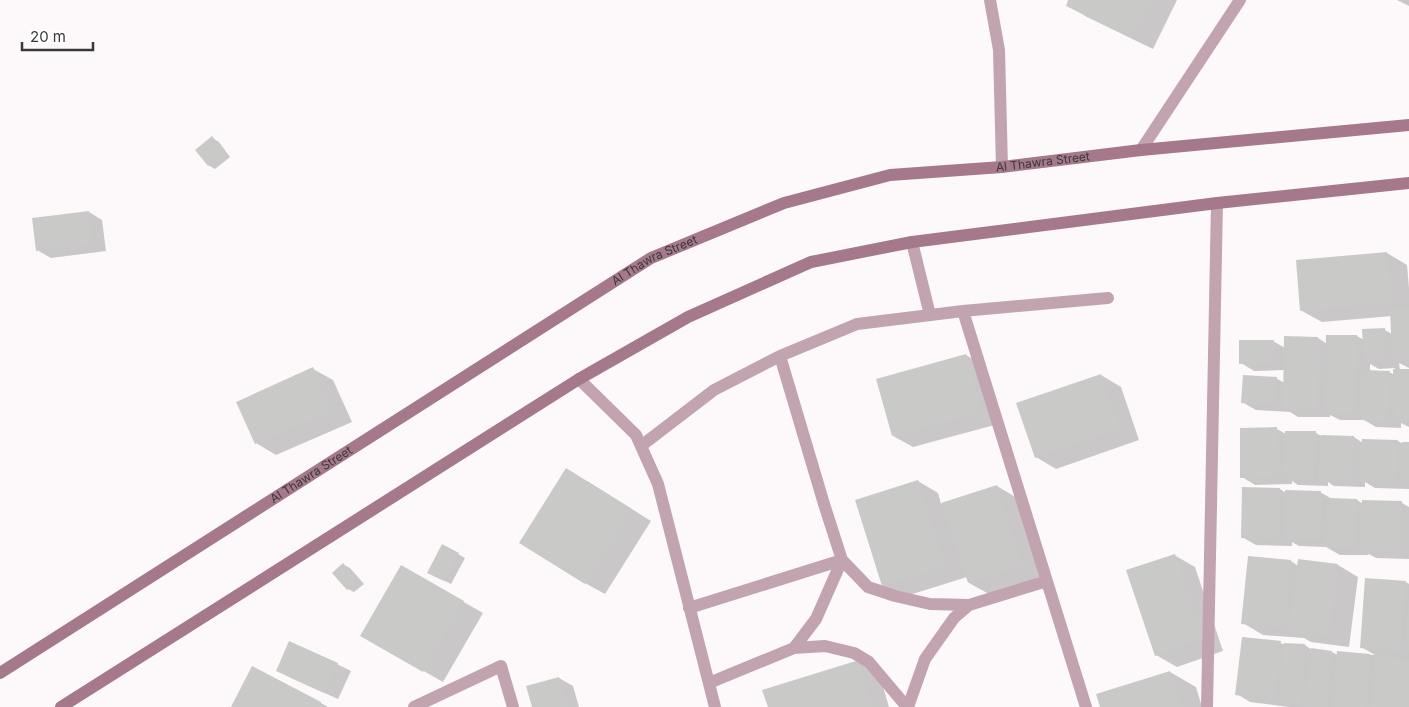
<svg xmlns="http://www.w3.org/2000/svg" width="1409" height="707" font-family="Inter,sans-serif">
<rect width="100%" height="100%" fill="#fdf9fb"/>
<path fill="#0003" fill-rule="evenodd" d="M1070,0H1177L1153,49L1087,17L1067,5Z
M1397,0H1409V6Z
M212,138L219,142L230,157L215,169L208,165Z
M89,212L102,220L106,251L51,258L37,250Z
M1387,253L1407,265L1409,288V368L1399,363L1400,370H1409V427L1401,423V428L1376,427L1364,420H1340L1330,415V417H1298L1290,412L1256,410L1242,402L1277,379L1285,383V370L1254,371L1241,363L1273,341L1285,348L1318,338L1327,344L1357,336L1364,340L1385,330L1392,334V316L1322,322L1302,311ZM1370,364L1379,369L1395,368V375L1389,372H1370Z
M966,355L986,367L1002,423L913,447L893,436Z
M313,369L333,380L352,422L276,455L256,443Z
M1101,375L1121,387L1139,440L1056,469L1036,457Z
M1241,429H1277L1286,434L1316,433L1321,436L1354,437L1363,443L1398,441L1403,444H1409V489L1375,488L1365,482V487L1334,486L1328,482V486L1298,485L1292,481V484L1255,485L1242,477Z
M587,481L651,521L605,594L585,583Z
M918,481L938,493L941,504L997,486L1017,498L1043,576L989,594L969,583L967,577L903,597L883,586Z
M1280,489L1286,493L1320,492L1332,499L1357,500L1363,504L1402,503L1409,507V559L1376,558L1369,554L1368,555H1340L1326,547L1299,546L1292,542V546L1256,545L1242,537Z
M458,554L465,558L451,584L435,576Z
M1174,555L1195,567L1223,651L1177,667L1156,655Z
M1249,558L1291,561L1298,566L1299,561L1338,565L1358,577L1349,647L1311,642L1304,638L1263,635L1243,623Z
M344,565L350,568L364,584L354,592L348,589Z
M402,567L483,613L443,682L362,636Z
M1406,582L1409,584V707H1289L1250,702L1237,694L1280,643L1283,644L1305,645L1312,650L1332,652L1338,655V653L1375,655L1361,647Z
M859,662L879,673L889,707H769Z
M337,664L351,671L338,699L291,678L277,670Z
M252,668L321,703L328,707H232Z
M1170,672L1196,687L1202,707H1102Z
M559,678L573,686L579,707H533Z"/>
<path fill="#c9cac7" d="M1068,0H1151L1133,38L1066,6Z
M212,136L225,153L208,166L195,150Z
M89,211L93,244L36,251L32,218Z
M1387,252L1391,303L1300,311L1296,260Z
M1409,308V359L1392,360L1390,309Z
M1385,328L1386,361L1364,362L1362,329Z
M1326,335H1357L1356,413H1325Z
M1284,336L1318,337L1317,410L1283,409Z
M1239,340H1274V363L1239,364Z
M966,354L982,411L892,436L876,379Z
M313,367L332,410L255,444L236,402Z
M1393,369H1409V420L1395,421Z
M1363,370L1390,371L1388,421L1361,420Z
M1101,374L1120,429L1035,458L1016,403Z
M1243,375L1277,377L1275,405L1241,403Z
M1277,427L1278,477L1240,478V428Z
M1285,431H1316L1314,479L1283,477Z
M1321,435L1354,436L1352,480L1319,479Z
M1362,439L1398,440L1396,482L1360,481Z
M1402,442H1409V482L1401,483Z
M566,468L632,509L585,584L519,543Z
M918,480L945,566L882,586L855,500Z
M997,485L1023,565L968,583L941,503Z
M1242,487L1280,488L1279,539L1241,538Z
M1285,490L1321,491L1320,540L1284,539Z
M1327,498L1357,499L1355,548L1325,547Z
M1362,500L1402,501L1401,552L1361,551Z
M442,544L459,553L444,581L427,573Z
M1175,554L1204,639L1155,656L1126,570Z
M1248,556L1291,560L1285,628L1241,624Z
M1298,559L1338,564L1329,636L1289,631Z
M343,563L358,580L347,590L332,573Z
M401,565L464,601L423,672L360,636Z
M1365,578L1406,581L1400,651L1360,648Z
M1408,610H1409V651L1404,650Z
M1242,637L1281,641L1274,700L1235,695Z
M289,641L338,663L324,693L276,671Z
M1284,643L1305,644L1301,704L1280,703Z
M1311,648L1332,651L1326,707H1304Z
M1337,651L1370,654L1365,707H1332Z
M1375,657L1409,660V707H1371Z
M859,660L873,707H768L762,690Z
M252,666L321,702L319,707H231Z
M1170,671L1182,707H1100L1096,694Z
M559,677L568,707H532L526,686Z"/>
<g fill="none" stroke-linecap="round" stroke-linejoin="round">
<path stroke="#c2a3b0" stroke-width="12" d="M1141,150L1240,0
M912,242L930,315
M963,311L1086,707
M780,356L824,504L842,560L868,587L895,596L930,604L969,605
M579,379L636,435L658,484L715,707
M641,446L714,390L780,356L857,324L963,311L1108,298
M689,608L842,560
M794,648L816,619L842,560
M709,683L794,648L825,646L854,653L869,662L907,707
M414,707L501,666L513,707
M908,707L925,659L954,618L969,605L1047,581
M1207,707L1217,203"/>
<path stroke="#c2a3b0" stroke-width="12" d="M990,0L999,50L1002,167"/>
<g stroke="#a5788c" stroke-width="12">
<path id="s1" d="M0,673L651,258L784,203L890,175L1002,167L1141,150L1409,125"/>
<path d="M61,707L579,379L688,317L811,262L912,242L1217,203L1409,183"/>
</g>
</g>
<g text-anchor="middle" stroke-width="4" stroke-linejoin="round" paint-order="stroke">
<g font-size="12" fill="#3a3939" stroke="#fff">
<text dy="4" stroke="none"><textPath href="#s1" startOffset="1179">Al Thawra Street</textPath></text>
<text dy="4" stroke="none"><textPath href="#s1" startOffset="774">Al Thawra Street</textPath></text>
<text dy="4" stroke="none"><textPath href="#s1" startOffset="369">Al Thawra Street</textPath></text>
</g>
</g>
<path d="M22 42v8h71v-8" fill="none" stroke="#3a3939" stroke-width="2.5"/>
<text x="30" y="42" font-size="15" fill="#3a3939" stroke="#ffffff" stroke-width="4" paint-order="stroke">20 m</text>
</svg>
